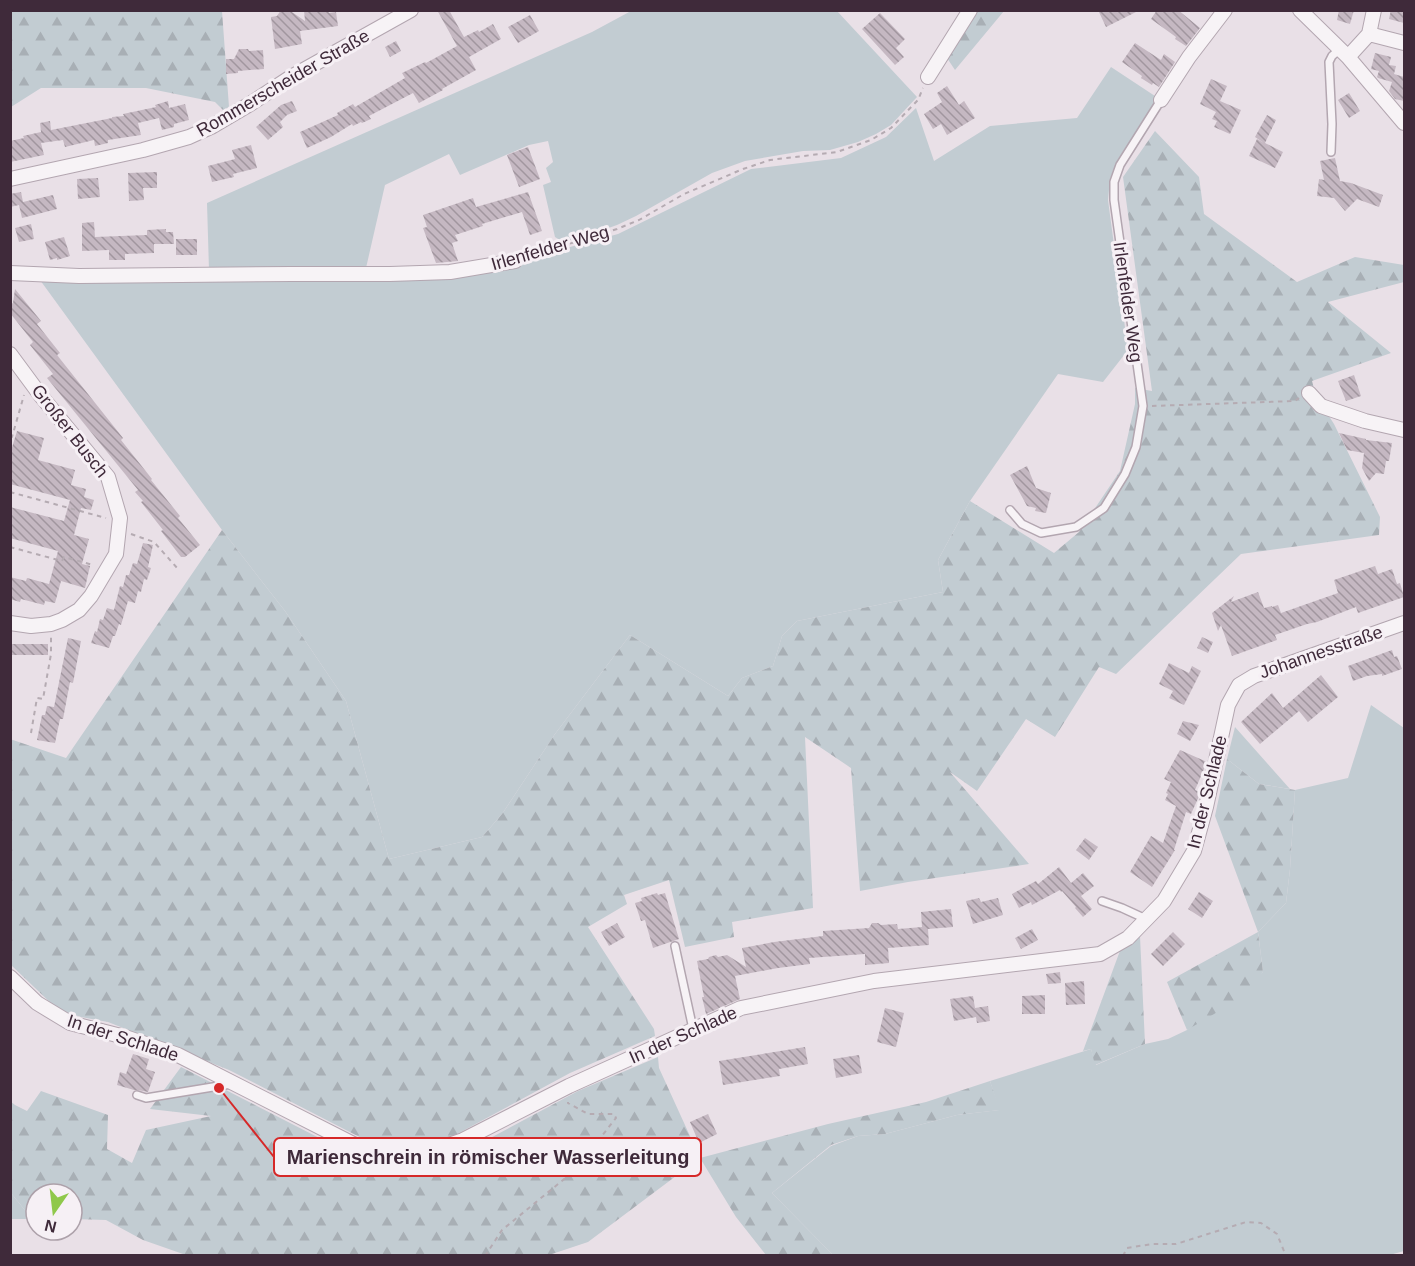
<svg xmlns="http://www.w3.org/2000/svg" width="1415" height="1266" font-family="Helvetica,sans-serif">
<defs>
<pattern id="forest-firs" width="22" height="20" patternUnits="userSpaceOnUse" patternTransform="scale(1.5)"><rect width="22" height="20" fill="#c2ccd2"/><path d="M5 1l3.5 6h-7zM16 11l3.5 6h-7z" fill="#a8afb5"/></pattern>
<pattern id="building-back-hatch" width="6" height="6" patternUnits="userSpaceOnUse" patternTransform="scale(1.5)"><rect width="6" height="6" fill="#c5b8c2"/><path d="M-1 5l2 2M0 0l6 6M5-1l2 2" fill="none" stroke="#a1969f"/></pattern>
</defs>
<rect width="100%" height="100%" fill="#e9e0e7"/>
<path fill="#c2ccd2" d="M631,11H837L917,97L891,125L876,134L858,142L830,150L803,151L745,161L712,173L636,216L617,225L586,236L563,242L555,237L543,185L551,182L546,168L553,162L548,141L529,145L460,175L449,154L385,185L366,268L209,270L207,203L592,32Z
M1111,67L1158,98L1117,161L1110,179L1108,200L1128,350L1103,382L1058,374L970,501L938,560L943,592L797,621L782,636L773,666L742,678L728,696L630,635L555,734L502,814L482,837L389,859L346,701L285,611L222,530L40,280L489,269L618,234L751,169L841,158L886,137L916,108L934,161L990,126L1077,118Z
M1371,705L1404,728V1251L1386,1256L833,1255L772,1193L831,1146L858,1136L885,1134L957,1115L999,1110L990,1081L1091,1049L1096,1065L1145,1044L1168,1039L1187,1030L1263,972L1258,932L1286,903L1290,869L1295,790L1348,778Z
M1235,727L1290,789L1259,784L1227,759Z
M11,1193L32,1219H11Z"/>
<path fill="url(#forest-firs)" d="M10,11H222L229,107L223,110L215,102L146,88H41L11,107Z
M974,11H1004L955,70L947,58Z
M1155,131L1199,177L1204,214L1297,282L1355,257L1404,265V282L1328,302L1391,353L1312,381L1316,396L1334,424L1380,517L1379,535L1241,554L1116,674L1099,667L1055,737L1026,719L977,791L950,772L1029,864L908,882L860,891L851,768L805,737L813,908L732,922L734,937L685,947L669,880L624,895L627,904L588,927L654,1029L655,1036L570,1073L444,1141L420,1149H411L378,1143L377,1146L229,1070L108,1022L81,1017L57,1009L11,965L10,739L66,758L222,530L285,611L346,701L389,859L482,837L502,814L555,734L630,635L728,696L742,678L773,666L782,636L797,621L943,592L938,560L970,501L1054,553L1079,532L1120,471L1135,404V388L1152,391L1123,177Z
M1227,759L1259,784L1295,790L1290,869L1286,903L1258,932L1263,972L1236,1001L1187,1030L1167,982L1258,932L1215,816Z
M1140,936L1145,1044L1095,1065L1091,1049L1083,1051L1121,948Z
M658,1057L659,1068L700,1158L828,1124L926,1102L990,1081L1000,1110L957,1115L885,1134L858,1136L831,1145L772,1193L833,1255H766L736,1217L700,1158L588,1242L549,1255L183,1256V1254L143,1240L106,1220L72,1219V1194H36V1219H32L11,1193L10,1101L15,1105L27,1111L41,1091L108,1115L107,1149L132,1163L146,1130L211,1116L150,1109L181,1067L370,1164L396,1170L424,1168L453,1158L578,1091Z"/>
<path fill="url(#building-back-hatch)" d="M281,10H289L305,21L304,10H328L329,13L336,12L338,26L300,31L302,44L275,49L271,17L277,16Z
M437,10H449L464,37L478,30L479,32L493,24L501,39L469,57L476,70L442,89L443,90L419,103L413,93L369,116L371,119L362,123L361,122L353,126L352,124L331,137L307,148L300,132L338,115L337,113L353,104L355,107L405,78L402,73L425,62L426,63L457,46Z
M1098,10H1140L1106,27Z
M1157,10H1178L1200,28L1186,46L1175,39L1176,37L1151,19Z
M1339,10H1354L1350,24L1337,20Z
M1391,10H1404V23L1389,19Z
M880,13L905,39L896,48L904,57L895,65L862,29Z
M530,15L539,31L518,43L508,27Z
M396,41L401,51L390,57L385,47Z
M1135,43L1161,60L1164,54L1175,62L1159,87L1153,83L1152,85L1141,78L1142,76L1122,62Z
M239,49H248L249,51L263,50L264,69L238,71V73L226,74V59H234Z
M1375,53L1391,57L1389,65L1396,66L1394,74L1404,77V101L1395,99L1389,91L1392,82L1378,78L1377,77L1379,71L1371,69Z
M1211,79L1227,86L1220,101L1241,110L1230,134L1214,127L1217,121L1212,119L1216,112L1200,104Z
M947,86L959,105L964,101L975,118L947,135L941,124L933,129L924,114L942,102L937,93Z
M1349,93L1360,111L1349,118L1338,100Z
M168,101L169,108L185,104L189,120L174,124V127L162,130L159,118L138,123L141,135L108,140V143L95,146L94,140L65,147L63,140L41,143L44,155L10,162V141L24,138L23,136L41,132L40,123L50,121L51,130L112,118V117L124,116L123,114L156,107L155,105Z
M292,101L297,111L287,115L280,122L283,127L268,140L256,127L281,105Z
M1267,115L1276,120L1265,143L1283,152L1275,168L1249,156L1257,139L1264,143L1255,137Z
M251,145L257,168L233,174L234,177L212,182L208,166L235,159L232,150Z
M528,147L540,179L519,187L507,155Z
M1335,158L1340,181L1351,183L1383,195L1379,207L1357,199L1345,211L1334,198L1317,196L1319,179L1324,180L1320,161Z
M157,172V188H143L144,200L129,201L128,173Z
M98,178L100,197L78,199L77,179Z
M21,192L23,202L53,195L57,209L22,218L19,205L10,207V194Z
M528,192L542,231L530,235L522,212L482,224L483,226L455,235L458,241L452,243L458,261L436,263L423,228L427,227L423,215L473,198L476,207Z
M94,222L95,237L147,235V230L166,229V232H173L174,244H154V253L125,254V260H109V250L82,251V223Z
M31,224L34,239L19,242L15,228Z
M64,237L70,256L57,260V258L50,260L45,242Z
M176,239H197V255H176Z
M15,289L41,321L37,324L60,353L57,355L123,438L121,440L152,479L151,480L180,516L178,518L200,545L185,557H181L161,531L163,530L141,502L143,501L135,492L138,490L47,378L53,374L30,345L33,342L10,313V305L13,303Z
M1354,375L1361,396L1346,401L1338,381Z
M17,431L44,438L38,460L75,470L71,485L86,489L84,497L94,500L91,510L81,508L74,535L89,539L82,564L90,566L85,588L61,581L55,603L45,601L44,605L21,599L20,602L10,599V577L26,581L27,578L49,584L58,551L10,538V507L64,521L70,500L10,484V454Z
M1339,433L1366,439V440L1392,443L1389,461H1386L1384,474L1376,473L1369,481L1362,468L1364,453L1347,450Z
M1027,466L1036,488L1051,493L1046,513L1035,511L1036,508L1027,506L1010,475Z
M143,543L153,545L148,567L151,568L147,580L144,579L141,592L138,591L135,603L128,601L121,625L119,624L115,636H113L109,648L91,643L95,631L97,632L100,619L103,620L107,608L114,610L120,586L123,587L126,575H129L133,563L137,564Z
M1375,566L1378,574L1392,569L1397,584L1400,583L1404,597L1358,613L1356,607L1317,622L1307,624L1275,635L1277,640L1232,656L1221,625L1218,631L1212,613L1234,596L1231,602L1258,592L1264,608L1272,606V607L1278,605L1281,613L1338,593L1334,580Z
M1202,637L1213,642L1208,653L1197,648Z
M68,638L81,641L73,683L70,682L63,719H60L55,743L37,740L42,715H45L47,706L54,707Z
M10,644H48V655H10Z
M1392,650L1394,657L1397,656L1402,669L1382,676V674L1367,676L1353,681L1348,666Z
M1169,663L1189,673L1192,666L1201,671L1184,705L1169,698L1173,691L1159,684Z
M1321,675L1338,697L1308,722L1299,711L1260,744L1241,722L1272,693L1283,708Z
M1183,721L1199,725L1190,741L1177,734Z
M1180,750L1207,762L1195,790L1200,792V794L1191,814L1186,812L1174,850H1175L1152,887L1130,872L1151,836L1163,843L1176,806L1165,800L1168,794L1166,793L1171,782L1164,779Z
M1085,838L1098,847L1089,860L1076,850Z
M1059,867L1071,883L1083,873L1094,886L1081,896L1092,909L1083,917L1075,908L1076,907L1062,891L1061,892L1060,890L1032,905L1031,902L1019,908L1012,894L1036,881L1038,884Z
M1199,892L1213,901L1202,918L1188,909Z
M657,893L658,895L665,893L679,939L653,948L645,920L641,921L635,903L642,901L641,898Z
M979,898L981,902L998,898L1003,915L973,924L966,901Z
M951,909L953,927L928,929L929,945L888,948L889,963L865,965V954L809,958L810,964L778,968L735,976L740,999L706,1014L702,997H704L697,961L708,959L709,957L716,955L718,957L727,955L746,967L742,948L774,942L823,936V931L869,928L872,923H878L881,925L897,924L898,929L922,927L921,912Z
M617,923L625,937L609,946L601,932Z
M1032,929L1038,940L1021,949L1015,938Z
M1173,932L1185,944L1163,966L1151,954Z
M1060,972L1061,983L1048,984L1046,974Z
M1084,981L1085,1004L1066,1005L1065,983Z
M1045,995V1014H1022V996Z
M973,996L975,1008L988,1006L990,1021L977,1023L976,1017L954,1021L950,999Z
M885,1008L904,1013L896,1047L877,1042Z
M805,1047L808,1064L779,1069L780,1076L723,1085L719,1061Z
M133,1054L149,1059L146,1069L155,1072L148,1092L138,1090H134L117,1085L120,1072L126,1074Z
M859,1055L862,1073L836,1078L833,1059Z
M708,1114L717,1134L699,1143L690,1122Z"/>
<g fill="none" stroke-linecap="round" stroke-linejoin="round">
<g stroke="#b3a6b0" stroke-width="10">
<path id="service" d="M1331,152L1332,124L1329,62L1332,56L1340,49
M1010,510L1022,524L1041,533L1076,527L1104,508L1125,474L1136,447L1143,406L1114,200V182L1120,165L1161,100
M1102,901L1122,908L1146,919
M675,946L693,1029
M137,1095L146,1098L231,1084"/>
</g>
<g stroke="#b3a6b0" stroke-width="16">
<path id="minor" d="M1300,10L1348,57L1404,123
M1369,34L1374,10
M1348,57L1369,34L1404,43
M928,77L970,10
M1161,100L1189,57L1225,10
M10,179L143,150L189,137L211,127L250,104L291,77L411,10
M10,273L79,276L292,274H390L450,272L515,261
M10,354L41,396L108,477L120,518L116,554L91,596L79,610L62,620L51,624L31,626L10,623
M1309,393L1321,406L1365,421L1404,430
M10,977L37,1003L70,1023L125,1037L178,1055L361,1148L394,1155L422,1154L463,1140L569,1086L741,1008L874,981L1100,954L1128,938L1164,901L1194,851L1206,807L1228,705L1239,685L1254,676L1404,623"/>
</g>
<path stroke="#b5abb2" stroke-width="2" stroke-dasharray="4.5 4.5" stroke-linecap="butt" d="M527,257L617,229L639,220L684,194L743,169L770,160L837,152L871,140L891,128L918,100L923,88
M1152,406L1295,401L1299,398
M10,437H12L24,395
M10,492L106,518
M131,534L154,542L178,569
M10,547L62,561L64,557L93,565
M31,733L37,698L43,699L51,654V636
M485,1256L502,1230L574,1171L616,1118L614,1114H588L568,1103V1102
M1123,1256L1127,1248L1152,1244H1176L1246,1222L1261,1223L1277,1234L1286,1256"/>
<use href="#service" stroke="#f7f3f6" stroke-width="7"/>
<use href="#minor" stroke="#f7f3f6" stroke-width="14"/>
</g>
<g text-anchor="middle" stroke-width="6" stroke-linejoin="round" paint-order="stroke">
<g font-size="18" fill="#3f2a3a" stroke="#f6f0f5">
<text transform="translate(283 83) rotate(-30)" y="6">Rommerscheider Straße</text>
<text transform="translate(550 248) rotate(-16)" y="6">Irlenfelder Weg</text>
<text transform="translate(1128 302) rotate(82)" y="6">Irlenfelder Weg</text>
<text transform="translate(70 431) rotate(52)" y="6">Großer Busch</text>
<text transform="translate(1321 652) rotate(-19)" y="6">Johannesstraße</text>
<text transform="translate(1207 792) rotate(-76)" y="6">In der Schlade</text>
<text transform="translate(683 1035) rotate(-24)" y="6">In der Schlade</text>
<text transform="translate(123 1038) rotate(18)" y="6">In der Schlade</text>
</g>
</g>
<path fill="none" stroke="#d62828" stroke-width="2" d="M219 1088L274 1157"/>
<circle fill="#d62828" stroke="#f6f0f5" stroke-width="2" cx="219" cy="1088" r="6"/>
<rect fill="#f6f0f5" stroke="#d62828" stroke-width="2" x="274" y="1138" width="427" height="38" rx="6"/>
<g font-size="20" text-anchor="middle" font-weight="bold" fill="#3f2a3a">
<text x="488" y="1164">Marienschrein in römischer Wasserleitung</text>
</g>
<rect width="1415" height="1266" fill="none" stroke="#3f2a3a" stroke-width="24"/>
<g transform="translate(54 1212) rotate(194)"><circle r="28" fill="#f6f0f5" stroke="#ada1aa" stroke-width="1.5"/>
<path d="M0-4.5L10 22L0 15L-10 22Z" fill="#8fc84b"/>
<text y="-9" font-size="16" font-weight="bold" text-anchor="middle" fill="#3f2a3a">N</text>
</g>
</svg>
